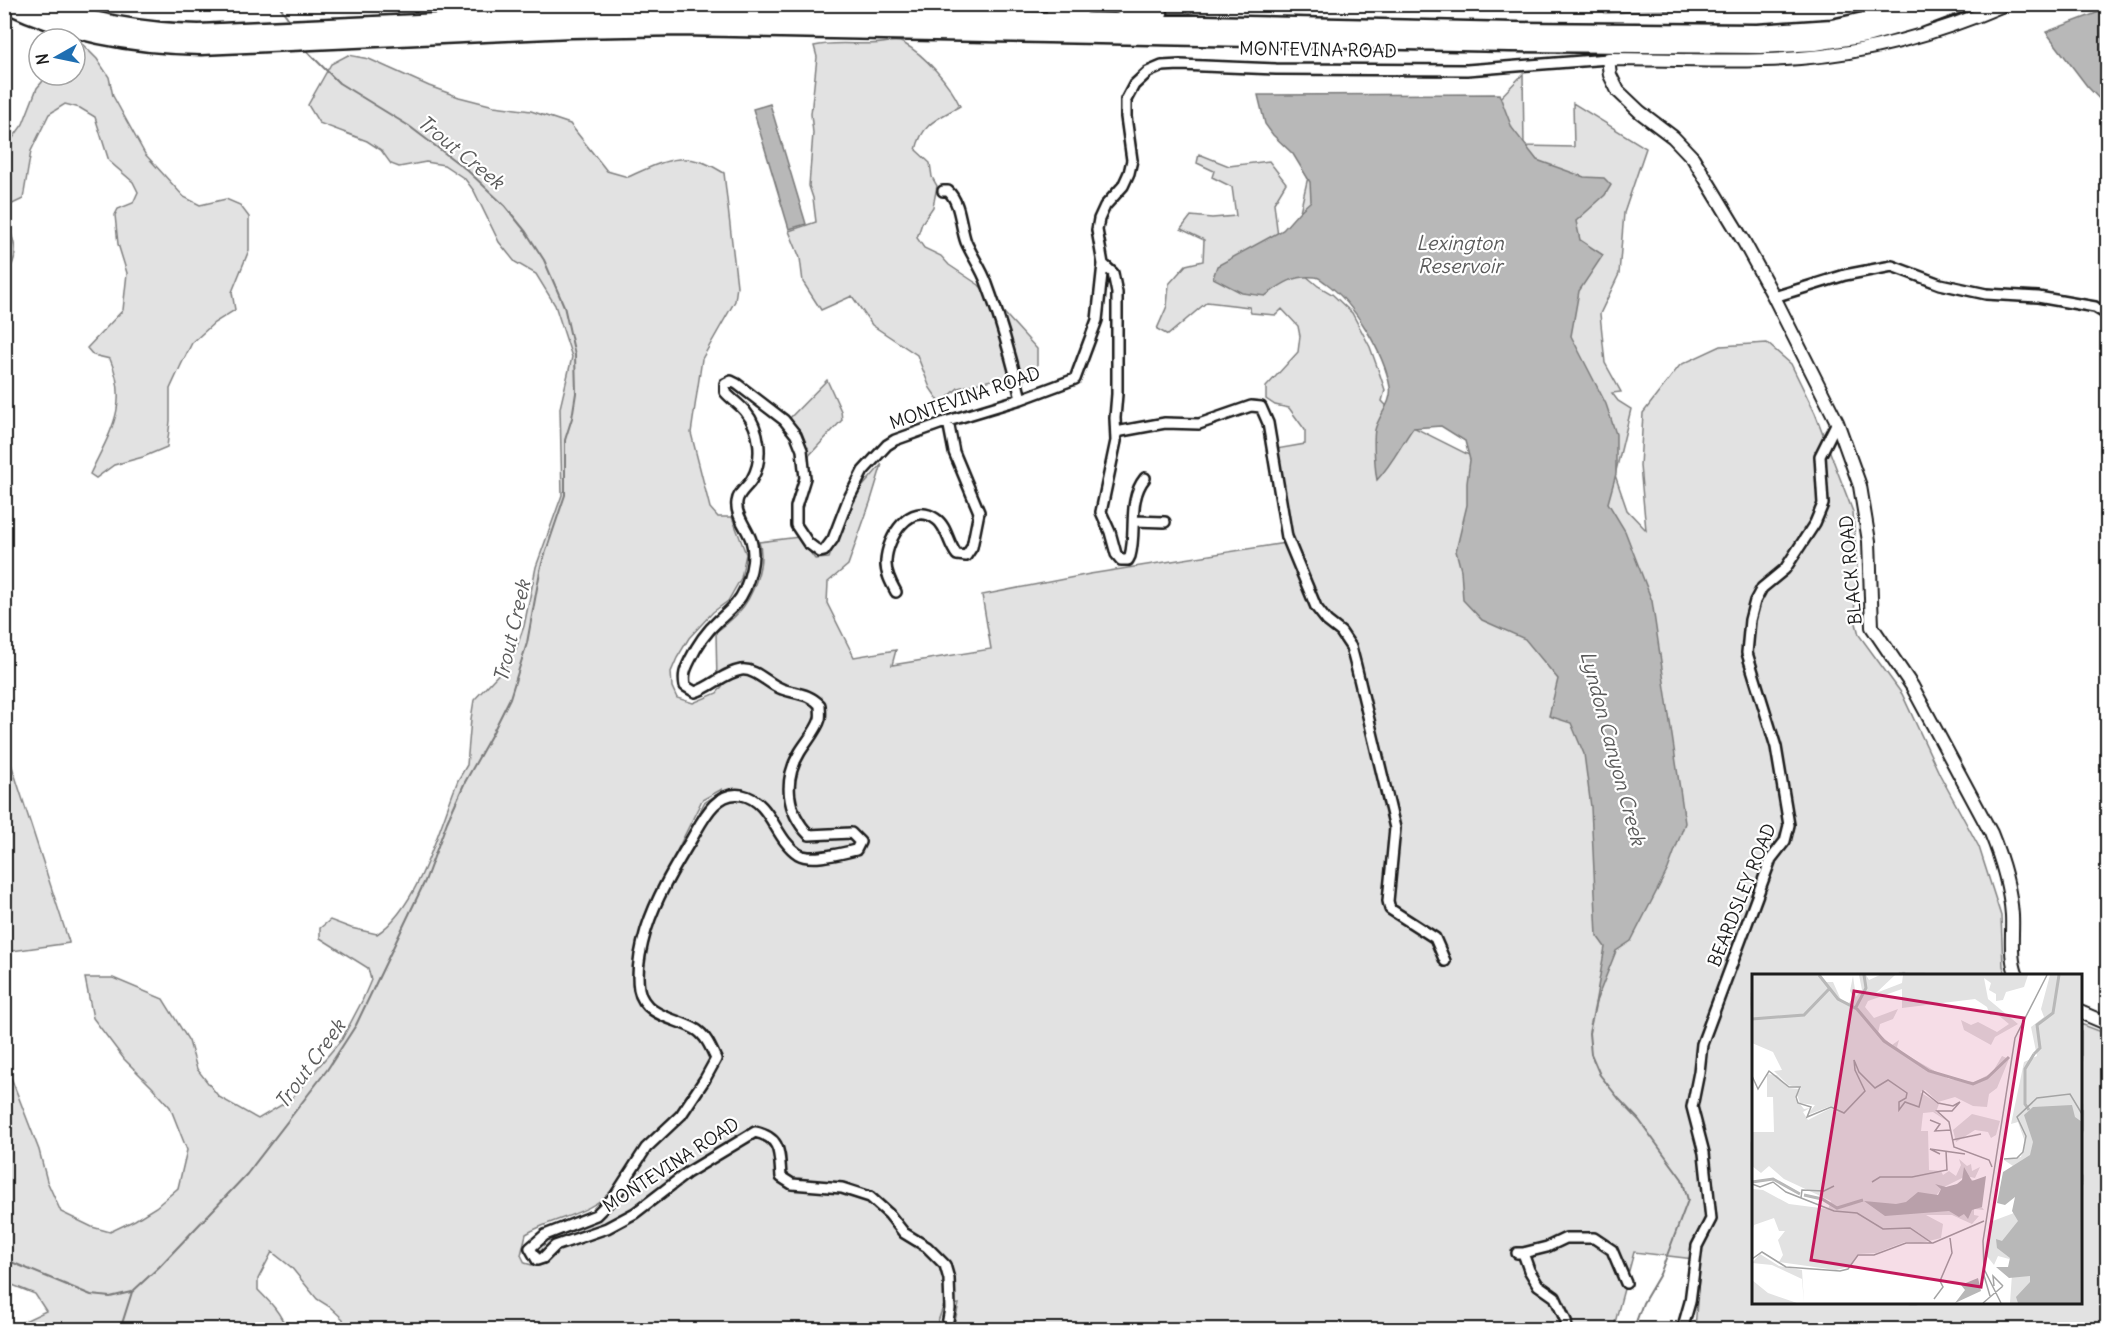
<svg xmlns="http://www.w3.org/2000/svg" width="2112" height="1334" font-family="Delius,sans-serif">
<rect width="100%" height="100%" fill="#fff"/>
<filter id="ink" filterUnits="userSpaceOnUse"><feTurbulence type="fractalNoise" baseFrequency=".0167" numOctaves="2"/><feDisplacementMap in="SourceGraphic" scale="12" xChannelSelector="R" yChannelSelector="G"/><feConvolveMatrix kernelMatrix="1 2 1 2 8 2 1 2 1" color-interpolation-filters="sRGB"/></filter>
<g filter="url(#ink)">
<path fill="#e2e2e2" stroke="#7f7f7f" stroke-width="1.5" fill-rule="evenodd" d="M1599,5H1823L1605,13Z
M75,42L83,45L97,59L109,77L113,96L145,154L184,197L200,205L226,199L240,205L249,217V250L232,292L235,310L214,323L192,343L181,365L170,389V421L167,447L143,457L114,465L96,478L90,474C110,432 130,405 110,359L93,355L87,348L123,310L127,273L118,244L115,215L118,209L133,203L138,192L133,182L109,161L95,117L80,108L65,104L49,114L31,151L23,199L8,206L4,212L5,149L23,124L37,88L48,75H75Z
M889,42C894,42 899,41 903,43C925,55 950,84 960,106C939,118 922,123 916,150L930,163L932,177L937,186L933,207L922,223L917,238L924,248L941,256L949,265L979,285L1037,349V365L1022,382L1000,378L958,388L941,404L930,388L917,355L872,325L852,296L821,310L803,282L800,258L789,231L816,222L813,198L809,186L813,133L811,114L817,57L814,46C839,40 865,47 889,42Z
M348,55L369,59L429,86L459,97L494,106L531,111L570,124L607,171L628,177C666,160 686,148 724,173L737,286L735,301L702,359L691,433L710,508L718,517H732L746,554L741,578L728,601L713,612L689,638L677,658L671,672L672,687L677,698L693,703L717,693L727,680L717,682L716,632C724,626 732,620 738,613C753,598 766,562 759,542L799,537L815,559L829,558L850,501L882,464L871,500L848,565L828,582L827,603L854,657L896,650L892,665L991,649L982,595L1090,574L1285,543L1276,449L1305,444V430L1289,408L1275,405L1266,399V387L1298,352L1300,336L1298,326L1282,309L1276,315L1251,313L1249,307L1207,302L1168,335L1157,329L1167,306L1169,284L1186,265L1203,261L1204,240L1181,229L1191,216L1212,218L1236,216L1232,187L1212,177L1214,171L1197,163L1199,154L1229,166L1269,161L1286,183L1274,203L1280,254L1318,286L1332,294L1352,313L1370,347L1379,372L1385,390L1382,401L1401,421L1483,462L1519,502L1335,271L1292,246L1308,177L1377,225L1523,74L1524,146L1574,147L1573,103L1646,148L1624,213L1619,274L1600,314L1605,363L1621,392L1612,393L1618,401L1631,409L1615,475L1627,510L1646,530L1640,466L1643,413L1680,365L1721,346L1767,343L1791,364L1815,413L1853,512L1857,570L1854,615L1859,635L1902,694L1940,775L1979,847L2001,916L2003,966L2006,975L1754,976V1302H2080L2081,1024L2107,1034V1329H1695L1700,1263L1695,1264L1694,1259L1634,1252L1613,1330L953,1329L959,1304L943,1307L935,1330L344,1329L343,1319L330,1307L317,1299L291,1267L272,1252L258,1279V1290C270,1302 281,1313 286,1329H8L46,1311L35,1294L5,1282L4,1070L10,1075L39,1150L47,1181L61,1212L92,1227L110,1232L135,1220L156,1207L178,1188L187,1150L170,1107L152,1087L124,1059L93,1018L85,978H113L163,999L189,1041L197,1069L219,1097L258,1119L290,1100L342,1039L362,1001L371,980L368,968L320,938V928L330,920L351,928L377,934C419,907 440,825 458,780L467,765L471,719L474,700L506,666L516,649L524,626L536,567L562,495L560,408L572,357L555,305L536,274L515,262L499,242L474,191L465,179L444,165L426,162L399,167L391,164L381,150L367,141L319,123L308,105L331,64ZM722,789V791L704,803L692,828L667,871L702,800ZM605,1197L595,1210L555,1225L531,1240L532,1265L525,1263L521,1255L526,1234C552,1218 580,1217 605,1197Z
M5,216C13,241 23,253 5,276Z
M827,380L841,411L842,420L803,462L787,421Z
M5,745L69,942V943L5,952Z"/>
<path fill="#b8b8b8" stroke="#7a7a7a" stroke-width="1.5" d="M2107,9H2108L2107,107L2087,86L2046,32Z
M1499,94L1512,128L1537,160L1584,177L1604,178L1611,185L1605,195L1576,221L1580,240L1603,255L1579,291L1571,336L1606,404L1616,434V474L1608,503L1625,531L1652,601L1685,823L1668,869L1631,941L1616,951L1595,1004L1605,947L1597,936L1591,807L1584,754L1571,723L1549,716L1558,679L1525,639L1482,620L1463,600L1461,570L1456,551L1467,505V483L1470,460L1465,441L1441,426L1413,428C1401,445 1392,464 1377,480C1375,470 1373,440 1375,430C1378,416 1393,402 1390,387C1384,353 1354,303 1326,283C1323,281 1319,277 1315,277C1293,275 1282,284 1265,296L1242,293L1213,278L1217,266L1283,230L1299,212L1311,201L1310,182L1293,154L1273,135L1265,124L1258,95Z
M770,104L806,224L789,229L753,109Z"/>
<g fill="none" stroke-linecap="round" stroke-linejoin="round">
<path stroke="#7a7a7a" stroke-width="2" d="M278,4L288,18
M1596,1001L1589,1033L1591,1054L1600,1075L1619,1099L1639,1120L1682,1179L1688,1200L1660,1274L1643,1303L1633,1330
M4,1259L91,1295L110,1297L131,1292
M120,1330L132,1292L159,1267L247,1174L327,1070L356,1025L425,881L447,822L465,782L493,732L510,698L527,643L541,566L565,495V440L572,418L576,393L575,355L564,306L544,260L526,232L505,206L467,170L409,126L339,83L305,49"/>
<g stroke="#1c1c1c" stroke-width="14">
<path id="minor" d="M943,191H948C961,203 960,226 966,242C972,256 982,269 987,284C1001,321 1012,360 1021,399
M1103,264L1113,273L1117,293V394L1115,418L1116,441L1101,512L1110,532L1116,554L1121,560H1128L1130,556C1137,531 1127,500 1145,478
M1774,297L1845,275L1892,266L1940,284L1986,294L2038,297L2095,307L2108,315
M1116,432L1165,423L1199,424L1251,406L1261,407L1268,423L1287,537L1316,607L1327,621L1341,632L1351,647L1356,666L1395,828L1388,901L1390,909L1435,938L1445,961
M1134,521L1165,522
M896,592C891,583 885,572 886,561C887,538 910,500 936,519C947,526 948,544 957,555L966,556L972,547L979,512L954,452L948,421
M1517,1253H1523L1529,1270L1538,1285L1555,1297L1566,1321L1567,1330
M1523,1253L1547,1247L1566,1238H1594L1612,1250L1626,1283
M943,1330L947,1325L950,1309L949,1279L945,1265L927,1247L904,1233L889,1214L870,1197L842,1188L792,1184L781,1177C779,1153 782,1138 755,1132L687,1173L635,1213L607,1228L555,1246L543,1258L537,1260L530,1248L545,1235L596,1215L615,1196L646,1148L681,1115L705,1079L716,1059C711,1048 706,1035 695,1029C675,1018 644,1016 639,989C636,971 641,947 646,930C656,898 674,868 691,840C698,828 705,814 714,805C722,797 732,793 742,795C771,801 775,839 798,854C811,862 842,853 856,850L860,842L851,833L809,835C786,811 783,780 800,752C806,742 817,730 820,719C821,715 820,709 820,705C809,693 796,694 782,689C769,685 756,668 741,670C723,673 712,687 695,692L685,686C683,675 685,670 690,660C697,645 707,631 719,620C730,610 739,603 745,589C751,574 756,556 751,540C747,528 735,515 737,502C738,492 748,487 752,479C764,458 760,429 745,411C739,404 731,399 725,392V384L731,381L737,384L784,420L796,435L802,450L805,478L796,507V525L808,543L820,552L824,551L833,539L848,500L863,471L887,445L895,440L948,421L1021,399L1075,379L1097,320L1103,264L1097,230L1099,219L1105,206L1123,186L1129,173L1132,160L1126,117V100L1134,85L1148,72L1162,66L1180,65L1276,69L1467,70L1608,59
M1682,1330L1690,1302L1697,1246L1711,1219L1704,1153L1692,1107L1699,1072L1702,1044L1771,859L1785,841L1789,825L1776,747L1747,653L1750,620L1755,601L1762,588L1785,569L1815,523L1823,504L1820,456L1837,422"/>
</g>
<g stroke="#1c1c1c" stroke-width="16">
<path id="tertiary" d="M2006,4C1941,32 1870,53 1800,58C1736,63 1672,59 1608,59L1610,75L1618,91L1640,112L1673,137L1693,158L1744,242L1774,297L1837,422L1860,486L1869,541L1872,627L1912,686L1991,833C2002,860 2010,886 2012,915C2013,935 2009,957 2017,976
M2080,1012L2108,1024"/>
</g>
<g stroke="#1c1c1c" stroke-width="21">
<path id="trunk" d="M7,4C68,33 134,45 201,46L571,29L682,27L1510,43L1761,45L1815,42L1866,34L1919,19L1959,4
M40,4C92,23 144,32 199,33L571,16L718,13L1513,31L1757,33L1832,28L1887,16L1925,4
M1116,4L1128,9L1159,13
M1055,12L1092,4"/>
</g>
<use href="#minor" stroke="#fff" stroke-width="9"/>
<use href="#tertiary" stroke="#fff" stroke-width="12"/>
<use href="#trunk" stroke="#fff" stroke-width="16"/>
</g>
</g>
<g text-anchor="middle" stroke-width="4.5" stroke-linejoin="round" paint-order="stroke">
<g font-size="18" fill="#1c1c1c" stroke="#fff">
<text transform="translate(1318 50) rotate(1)" y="6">MONTEVINA ROAD</text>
<text transform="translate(965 398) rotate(-19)" y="6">MONTEVINA ROAD</text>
<text transform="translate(1851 570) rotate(-95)" y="6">BLACK ROAD</text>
<text transform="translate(1742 895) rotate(-68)" y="6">BEARDSLEY ROAD</text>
<text transform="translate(671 1165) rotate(-33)" y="6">MONTEVINA ROAD</text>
</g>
<g font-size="20" font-style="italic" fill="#5a5a5a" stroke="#fff">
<text transform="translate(461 152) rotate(39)" y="7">Trout Creek</text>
<text x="1460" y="250">Lexington<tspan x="1460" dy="23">Reservoir</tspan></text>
<text transform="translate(512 631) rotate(-77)" y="7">Trout Creek</text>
<text transform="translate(1613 748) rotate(75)" y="7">Lyndon Canyon Creek</text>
<text transform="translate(310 1064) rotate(-54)" y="7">Trout Creek</text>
</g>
</g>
<g transform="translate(1752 974)">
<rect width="330" height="330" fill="#fff"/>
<path d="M0,1H69L73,8H81L89,26L97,29L101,23L98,17L101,2L104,23L110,16L107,1H114L117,6L128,1H143L124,19L150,9L151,1H276L272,13L254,18L251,26L244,27V20L237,16L239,9L232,4L236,25L266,50L243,63L239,71L212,56L209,46L219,51L226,48L245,58L257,50L245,40L238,41L235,33L223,25L150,34V15L116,27L113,33L122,44L146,35L141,45L128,50L126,59L140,71L147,66L145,73L151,79L197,105L222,108L240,99L250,82L257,85L245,114L237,120L235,133L221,132L203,123L186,128L173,116L168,118L187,130L184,138L195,147L181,138L171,139L169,157H176L177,196L189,197L191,201L197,197L204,202L209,191L207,185L215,192L219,190L220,197L228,193L223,204L214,202L190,214L183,223L157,231L186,225L214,203L223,207L216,215L232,236L222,235V241L227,242L220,250L200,241H174L191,250L189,264L169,269L153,268L124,279L106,280L97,293L84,296L27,288L31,281L26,266L33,257H27L22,244L2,251L0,259V215L11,216L37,230L76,235L79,227L32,205L17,192L9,199L0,192V158H22L21,123H15V100L25,101L37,114L47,115L43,124L52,135L58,134L51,138L56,146L79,134L87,139L79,132L55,141L63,131L48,129L45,121L49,114L36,111L22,97L30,96L21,78L0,69ZM298,1H330V329H258L261,286L246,282L242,291L234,281L238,248L262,239L293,200L267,196L252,186L269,183L273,168L266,148L259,150L272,88L285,82L279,53L292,43L289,35ZM220,140L248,147L244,161L239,164L236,158L223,156L204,168L201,156ZM8,280L27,292L50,296L52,329L50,305L20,291L0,289ZM0,306L16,319L45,329H0Z" fill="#e2e2e2"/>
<path d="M320,131L323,143L330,148L328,329H266L264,323L278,308V302L257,304L244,293H256L258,284L245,274L244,265L250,267L266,247L260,237L263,223L253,231L245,229L251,198L278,181L281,168L272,141L281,133ZM212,193L220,207L234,202L230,233L220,236L216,245L212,240L207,243L197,237L133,242L112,227L144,230L154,228L166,218L186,221L189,215L183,210L194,213L205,210L210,206ZM226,304L229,317L203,329L213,316L209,311Z" fill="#b8b8b8"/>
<path fill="none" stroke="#b8b8b8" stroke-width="3" d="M67,1L86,25L105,35L132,67L177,97L221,110L235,104L257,83M104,33L114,14L112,1M0,45L52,41L77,15M282,80L288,74L285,51L301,39L307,1M277,136L273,130V95L282,80M0,208L21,205L48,220M52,221L70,225L85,234L111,226"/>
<path fill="none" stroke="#a4a4a4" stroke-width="1.5" d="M0,102L6,115L17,97L37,113H48L44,123L46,129L59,133L55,143L79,133L92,139L113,117L103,96L102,86L107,98L123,114L136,106L155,119L154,124L147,128V136L153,128L167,133L171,117L186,129L201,132L208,128L200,137H185L197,148L202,173L237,186L240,193M178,146L188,150L183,157L199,156M200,166L229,160M188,180L178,175L213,180M252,185L265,184L271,178L274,162L265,143L285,124L318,120L330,140M120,208L128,203H160L195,196L194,177M0,210L8,213L21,208L34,218L82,237L105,239L131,255L158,254L180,269M49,224L50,216L72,217L82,212M0,285L10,278L34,293L88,297L96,295L106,281H122L154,269H181L232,247M231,298L238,322M242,312L241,302L251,312M182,325L191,313L188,307L200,279L198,264M231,329L251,312M249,329L232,295L231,267L263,64L295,1"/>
<path fill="#c2185b" fill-opacity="0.15" stroke="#c2185b" stroke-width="3" d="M102,17L272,44L229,313L59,286Z"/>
<rect width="330" height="330" fill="none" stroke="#1c1c1c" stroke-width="3"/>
</g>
<rect width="2112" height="1334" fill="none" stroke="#fff" stroke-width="24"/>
<rect x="12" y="12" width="2088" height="1310" fill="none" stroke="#1c1c1c" stroke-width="2" filter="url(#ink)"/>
<g transform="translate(57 57) rotate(261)"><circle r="28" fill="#ffffff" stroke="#a4a4a4" stroke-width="1.5"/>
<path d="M0-4.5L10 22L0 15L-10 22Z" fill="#1f6fb2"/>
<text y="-9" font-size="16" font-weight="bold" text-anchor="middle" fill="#1c1c1c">N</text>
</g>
</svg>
